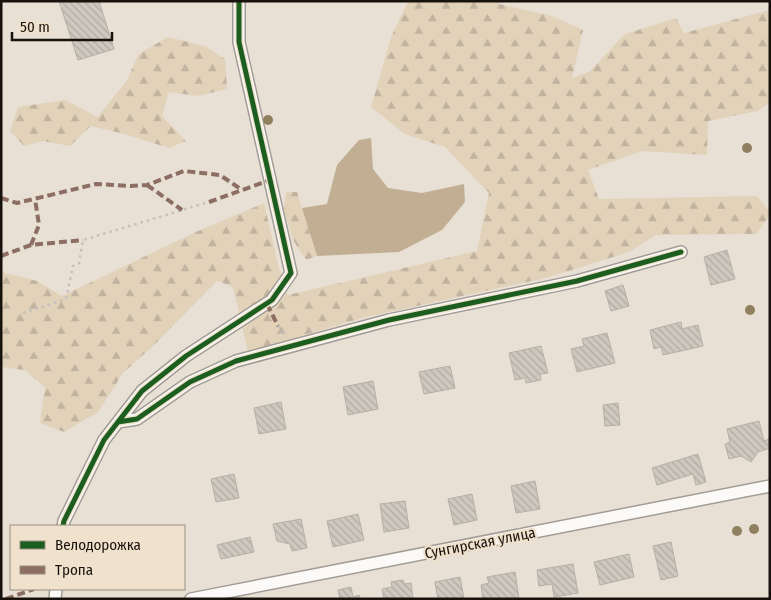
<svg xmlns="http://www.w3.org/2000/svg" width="771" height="600" font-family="'Fira Sans Condensed',sans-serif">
<defs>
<pattern id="forest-firs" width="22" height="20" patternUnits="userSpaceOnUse" patternTransform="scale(1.25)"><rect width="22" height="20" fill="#e2d2ba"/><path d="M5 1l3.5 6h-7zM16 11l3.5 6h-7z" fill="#c1b39f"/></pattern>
<pattern id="building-back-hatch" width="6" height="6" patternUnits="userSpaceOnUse" patternTransform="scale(1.25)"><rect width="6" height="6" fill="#cec8bf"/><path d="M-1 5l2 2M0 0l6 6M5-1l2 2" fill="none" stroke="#b0aba3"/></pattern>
</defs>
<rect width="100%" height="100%" fill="#e8e0d5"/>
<path fill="url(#forest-firs)" d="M408,1H501L499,4L552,16L583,30L572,78L589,72L625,34L676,18L684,33L770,10V102L758,111L708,121L707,155L642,151L588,170L599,199L757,196L770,212V215L756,234L656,235L629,252L546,278L362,318L248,352L233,287L217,281L153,346L123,373L98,412L64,432L40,423L45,387L25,370L1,367V272L37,281L62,296L198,231L264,203L279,268L288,295L477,251L489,193L445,147L405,134L371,107L391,37Z
M168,37L205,46L225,59L227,89L198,96L169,92L162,116L186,141L169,148L124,134L91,126L70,146L43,141L24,146L10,131L18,107L65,100L98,117L127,80L139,54Z
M286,192H297L317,256L306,260L293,240L284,210Z"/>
<path fill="#c2af93" d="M371,138L373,169L388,188L422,193L464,184L465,202L442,230L399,252L317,256L302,208L327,204L337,165L359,140Z"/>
<path fill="url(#building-back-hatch)" stroke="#b5afa6" d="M59,1H99L114,49L78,60Z
M727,250L735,279L711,285L704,257Z
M623,285L629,306L611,311L605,291Z
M681,322L682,329L698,325L703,346L663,355L661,347L654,349L650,330Z
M607,333L615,363L577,372L571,349L584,346L582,339Z
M541,346L548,373L540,374L541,380L526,383L525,378L515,380L509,353Z
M450,366L455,388L424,394L419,372Z
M373,381L378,409L348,415L343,387Z
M281,402L286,429L259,434L254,408Z
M618,403L620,425L605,426L603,405Z
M759,421L764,441L769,439L770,448L758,452L751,462L741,456L729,459L725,444L730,442L727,429Z
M698,454L706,482L696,485L693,474L657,485L652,468Z
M234,474L239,498L216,502L211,479Z
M535,481L540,509L516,513L511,486Z
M472,494L477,520L454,525L448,499Z
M405,501L409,528L384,532L380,504Z
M358,514L364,540L333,547L327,521Z
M301,519L307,548L292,551L290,544L277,541L273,524Z
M250,537L254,552L221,559L217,545Z
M671,542L678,576L661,580L653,546Z
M629,554L634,577L600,585L594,562Z
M573,564L578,593L554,597L552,584L539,586L537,570Z
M515,572L519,599H483L481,585L489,583L487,577Z
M460,577L464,599H438L435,582Z
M403,580L404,584L411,583L413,599H384L382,589L392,587L391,582Z
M351,587L353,597L359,595L360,599H340L338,590Z"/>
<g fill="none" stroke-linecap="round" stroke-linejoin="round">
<g stroke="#a29c94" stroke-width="14">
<path id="street" d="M118,422L137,419L190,382L236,361L389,320L577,281L681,252
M63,526L64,521L104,440L142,391L186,356L272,300L291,273L239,42V1
M55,599L56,589
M191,599L770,486"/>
</g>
<path stroke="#c3c1bd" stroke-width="2.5" stroke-dasharray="2.5 4" stroke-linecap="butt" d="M23,313L66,299L73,266L79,263L83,240L209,202
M278,326L284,336"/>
<use href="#street" stroke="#fcfaf9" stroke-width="11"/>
<path stroke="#8d6e63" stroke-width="4" stroke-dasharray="8 4" stroke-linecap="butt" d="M147,185L182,210
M1,198L17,203L96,184L131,186L147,185L184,171L220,175L242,190
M209,202L270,180
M31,245L39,225L35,199
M1,256L31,245L83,240
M267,304L278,326
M6,599L34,589"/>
<g stroke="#f0e1cd" stroke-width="8">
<path id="cycleway" d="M118,422L137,419L190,382L236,361L389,320L577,281L681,252
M63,526L64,521L104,440L142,391L186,356L272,300L291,273L239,42V1"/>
</g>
<use href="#cycleway" stroke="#1b5e20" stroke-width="5"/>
</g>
<g fill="#918060">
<circle cx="268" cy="120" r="5"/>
<circle cx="747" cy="148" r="5"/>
<circle cx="750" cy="310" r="5"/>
<circle cx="754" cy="529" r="5"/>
<circle cx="737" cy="531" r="5"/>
</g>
<g text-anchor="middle" stroke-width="4.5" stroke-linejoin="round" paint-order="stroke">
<g font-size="15" fill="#17120b" stroke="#f0e1cd">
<text transform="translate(480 543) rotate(-11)" y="5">Сунгирская улица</text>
</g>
</g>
<rect width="771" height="600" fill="none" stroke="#17120b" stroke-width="5"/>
<rect x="10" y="525" width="175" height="65" fill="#f0e1cd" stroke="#998e7f"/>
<rect x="20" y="541" width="25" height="8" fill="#1b5e20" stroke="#998e7f"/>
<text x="55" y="550" font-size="15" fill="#17120b">Велодорожка</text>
<rect x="20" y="566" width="25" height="8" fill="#8d6e63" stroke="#998e7f"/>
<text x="55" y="575" font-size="15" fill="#17120b">Тропа</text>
<path d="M12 32v8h100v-8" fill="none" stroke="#17120b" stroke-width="2.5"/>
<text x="20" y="32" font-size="15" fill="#17120b" stroke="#f0e1cd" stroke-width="4" paint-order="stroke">50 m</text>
</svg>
